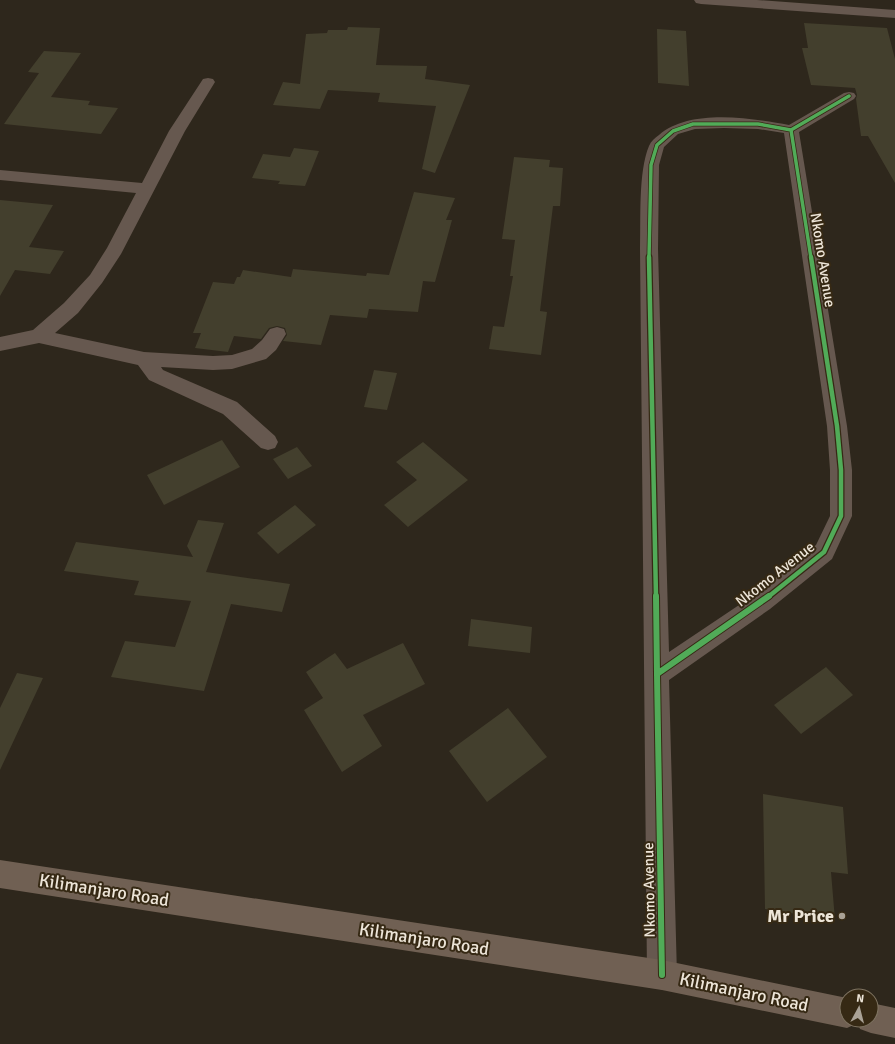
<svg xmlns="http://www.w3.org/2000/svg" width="895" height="1044" font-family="Signika,sans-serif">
<rect width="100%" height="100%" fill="#2e271c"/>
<path fill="#433f2d" d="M804,23L887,28L895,59V183L868,136H861L856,99L857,95L855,88L811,85L802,48H808Z
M348,27L380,28L376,65L427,66L425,79L470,85L435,173L422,169L436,106L378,102L380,93L328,90L320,109L273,105L283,82L300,84L306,34L327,33L328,30H347Z
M657,29L686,31L689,86L658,83Z
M44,51L81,53L51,97L90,101L88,105L118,108L101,134L4,124L39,73L28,72Z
M294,148L319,151L305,186L278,184L280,181L252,178L263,154L290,157Z
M514,157L550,160L549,167L563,168L560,206H553L540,311L547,312L541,355L489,349L493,326L504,327L513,276H510L515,240L502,239Z
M414,192L455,198L446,220H452L435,282L423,281L418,312L369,309L367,318L330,315L321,345L283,341L287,335L285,328L277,326L269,328L261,339L234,336L228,352L195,348L201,333H193L213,282L234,284L237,277H240L243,270L291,277L293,269L366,276L367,273L389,275Z
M0,200L53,205L29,247L64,251L50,274L15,270L0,296Z
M374,370L397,373L387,410L364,407Z
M222,440L240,467L164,505L147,475Z
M423,442L468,480L408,527L384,505L417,480L396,462Z
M297,447L312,466L288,479L273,459Z
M295,505L316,525L278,554L257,533Z
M198,520L224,523L206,572L290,584L282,612L231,604L204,691L111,677L125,641L175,647L191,601L134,595L139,581L64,571L76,542L193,557L187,546Z
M471,619L532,627L530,653L468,646Z
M403,643L425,684L363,715L382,746L342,772L304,710L323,698L306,672L335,653L347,669Z
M826,667L853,695L801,734L774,705Z
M17,673L43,678L0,770V708Z
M508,708L547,757L487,802L449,751Z
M763,794L843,807L848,874L831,872L835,920L765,909Z"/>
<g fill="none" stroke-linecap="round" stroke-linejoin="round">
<path fill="#66584f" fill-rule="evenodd" d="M694,0H757L895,10V18L701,4L696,3Z
M208,78L213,79L215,82L185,131L121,254L102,283L78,313L55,333L144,352L213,356L232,355L252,349L262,340L270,329L277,327L284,329L286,334L276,350L266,359L232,369L213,370L161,367L163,370L237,402L275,436L278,442L275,448L268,450L261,448L223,414L149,380L138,365L39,343L0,351V337L33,330L64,303L90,275L107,248L136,193L0,180V170L142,183L169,131L203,79Z
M849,92L854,93L856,96L854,99L799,132L847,426L852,470V516L832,559L770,609L669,680L677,975L672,985L662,990L652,985L647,975L640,249C641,220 638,172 649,146C651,141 655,138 659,135C690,108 751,118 789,125L844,93ZM724,128L758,129L784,133L827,426L830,470V516L816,545L754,595L669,652L658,249L659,165L664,147L678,134L695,129Z"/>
<path fill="#706053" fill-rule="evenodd" d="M0,860L662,960L847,998V1020H871V1003L895,1008V1038L871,1033L860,1029L858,1023L847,1028L662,990L0,888Z"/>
<g stroke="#362914" stroke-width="5">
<path id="cycleway-far2" d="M791,130L811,258
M649,258L651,165L657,145L673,131L693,124H758L791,130L849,96"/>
</g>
<g stroke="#362914" stroke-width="7">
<path id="cycleway-far1" d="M649,257L656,597
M768,597L824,552L841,516V470L837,426L811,257"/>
</g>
<g stroke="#362914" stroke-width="8">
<path id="cycleway" d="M656,596L657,674
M662,975L657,674L769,596"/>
</g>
<use href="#cycleway-far2" stroke="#51ab58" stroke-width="3.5"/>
<use href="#cycleway-far1" stroke="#51ab58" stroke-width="4.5"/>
<use href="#cycleway" stroke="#51ab58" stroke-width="6"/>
</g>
<circle fill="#aaa296" stroke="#362914" stroke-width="1.5" cx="842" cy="916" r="4"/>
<g text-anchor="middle" stroke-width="4" stroke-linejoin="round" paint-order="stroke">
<g font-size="15" fill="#ede5d8" stroke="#362914">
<text transform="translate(823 260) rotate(81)" y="5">Nkomo Avenue</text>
<text transform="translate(775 574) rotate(-38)" y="5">Nkomo Avenue</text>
<text transform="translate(649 890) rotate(-91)" y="5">Nkomo Avenue</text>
</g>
<g font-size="18" fill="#ede5d8" stroke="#362914">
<text transform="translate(104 890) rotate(9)" y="6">Kilimanjaro Road</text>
<text transform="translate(424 939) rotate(9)" y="6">Kilimanjaro Road</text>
<text transform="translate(744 992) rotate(12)" y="6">Kilimanjaro Road</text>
</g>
<g font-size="18" font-weight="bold" fill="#ede5d8" stroke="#362914" text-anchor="end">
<text x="834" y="922">Mr Price</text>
</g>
</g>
<g transform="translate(859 1008) rotate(7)"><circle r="19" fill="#362914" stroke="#7f7462"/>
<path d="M0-3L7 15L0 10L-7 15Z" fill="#aaa296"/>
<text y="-6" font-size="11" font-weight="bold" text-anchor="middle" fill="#ede5d8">N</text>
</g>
</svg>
